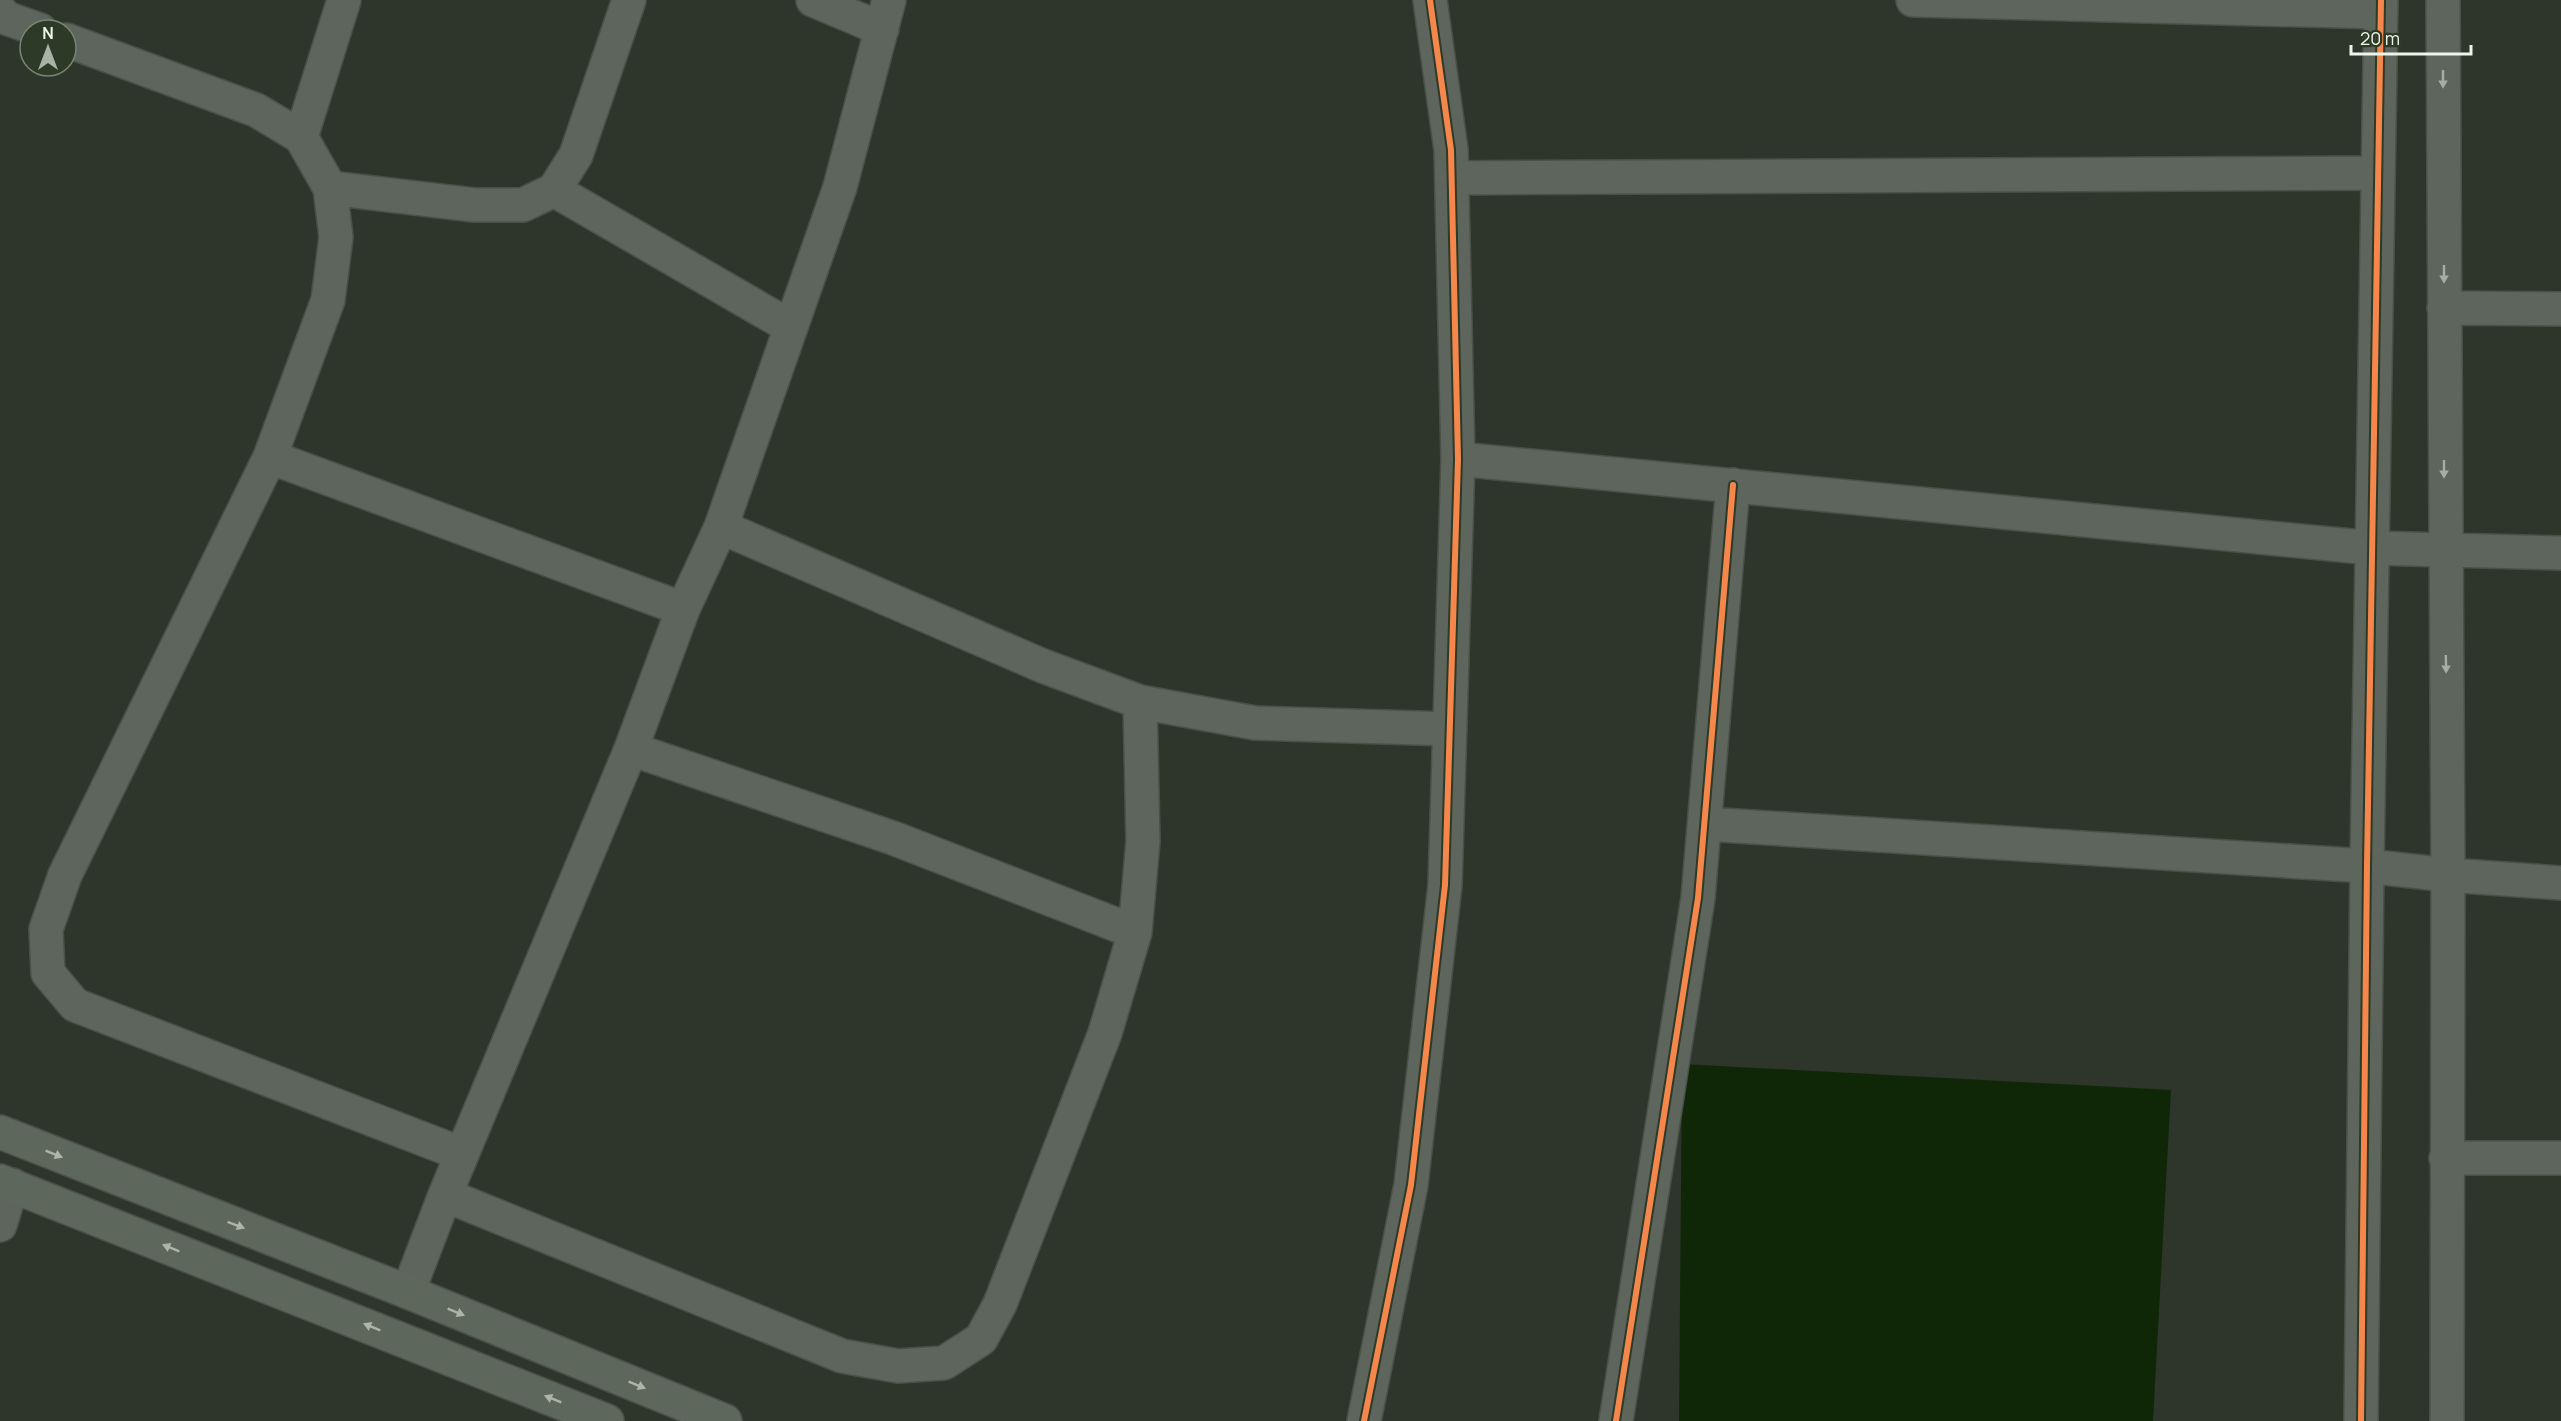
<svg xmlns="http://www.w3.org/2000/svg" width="2561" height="1421" font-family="Manrope,sans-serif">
<rect width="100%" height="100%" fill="#2e362b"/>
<path fill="#102707" d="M1682,1064L2171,1090L2153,1421H1679Z"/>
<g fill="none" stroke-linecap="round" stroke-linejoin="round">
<g stroke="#4a5048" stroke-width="36">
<path id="minor" d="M813,0L882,29
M1913,0L2380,12
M2443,0L2448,875L2447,1421
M0,11L6,18L40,30
M66,40L256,110L301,137L330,188L336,237L328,300L270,457L65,875L46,929L48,973L75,1005L462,1154
M301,137L344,0
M1452,178L2378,173
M330,188L474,205H523L554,190L576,155L629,0
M554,190L791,327
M2444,308L2561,309
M270,457L683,609
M1458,459L2372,548L2561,553
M721,527L1043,666L1140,702L1255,723L1450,729
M631,749L893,838L1135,932
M1705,824L2367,866L2448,875L2561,883
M2446,1158H2561
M445,1195L842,1356L898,1366L944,1363L981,1339L1000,1304L1105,1033L1135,932L1143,841L1140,702
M0,1225L12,1185
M408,1292L445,1195L631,749L683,609L721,527L840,187L889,0
M1364,1421L1411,1185L1445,885L1458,459L1451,150L1430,0
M1616,1421L1698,898L1733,485
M2361,1421L2367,866L2381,0"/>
</g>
<g stroke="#4a5048" stroke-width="36">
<path id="major" d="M0,1132L408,1292L725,1421
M0,1181L607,1421"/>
</g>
<use href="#minor" stroke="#5e655c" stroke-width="33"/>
<use href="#major" stroke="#5e675b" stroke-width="33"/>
<g stroke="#2c3a27" stroke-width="10">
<path id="cycleway" d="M1364,1421L1411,1185L1445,885L1458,459L1451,150L1430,0
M1616,1421L1698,898L1733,485
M2361,1421L2367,866L2381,0"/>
</g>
<use href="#cycleway" stroke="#f5874c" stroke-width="6"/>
</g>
<defs><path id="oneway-solid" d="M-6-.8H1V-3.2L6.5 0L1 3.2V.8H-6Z" transform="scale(1.5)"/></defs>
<g fill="#a6ada3">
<use href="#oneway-solid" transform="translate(2443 79) rotate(90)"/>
<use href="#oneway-solid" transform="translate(2444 274) rotate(90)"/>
<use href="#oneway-solid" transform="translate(2444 469) rotate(90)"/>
<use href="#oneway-solid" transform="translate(2446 664) rotate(89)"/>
</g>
<g fill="#adb5aa">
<use href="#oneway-solid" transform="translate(54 1154) rotate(22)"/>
<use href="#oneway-solid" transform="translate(236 1225) rotate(21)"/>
<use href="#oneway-solid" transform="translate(171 1248) rotate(-158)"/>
<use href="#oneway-solid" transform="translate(456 1312) rotate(22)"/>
<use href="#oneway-solid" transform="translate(372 1327) rotate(-158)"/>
<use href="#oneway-solid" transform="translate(637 1385) rotate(22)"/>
<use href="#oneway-solid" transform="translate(553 1399) rotate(-158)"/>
</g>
<g transform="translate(48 48)"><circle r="28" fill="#2c3a27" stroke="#798575" stroke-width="1.5"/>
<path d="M0-4.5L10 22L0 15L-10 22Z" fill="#aab2a7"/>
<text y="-9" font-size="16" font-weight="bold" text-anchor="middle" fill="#edf5ea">N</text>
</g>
<path d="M2351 45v9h120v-9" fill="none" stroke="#edf5ea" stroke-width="3"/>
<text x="2360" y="45" font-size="18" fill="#edf5ea" stroke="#2c3a27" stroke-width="4.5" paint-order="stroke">20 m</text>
</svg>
